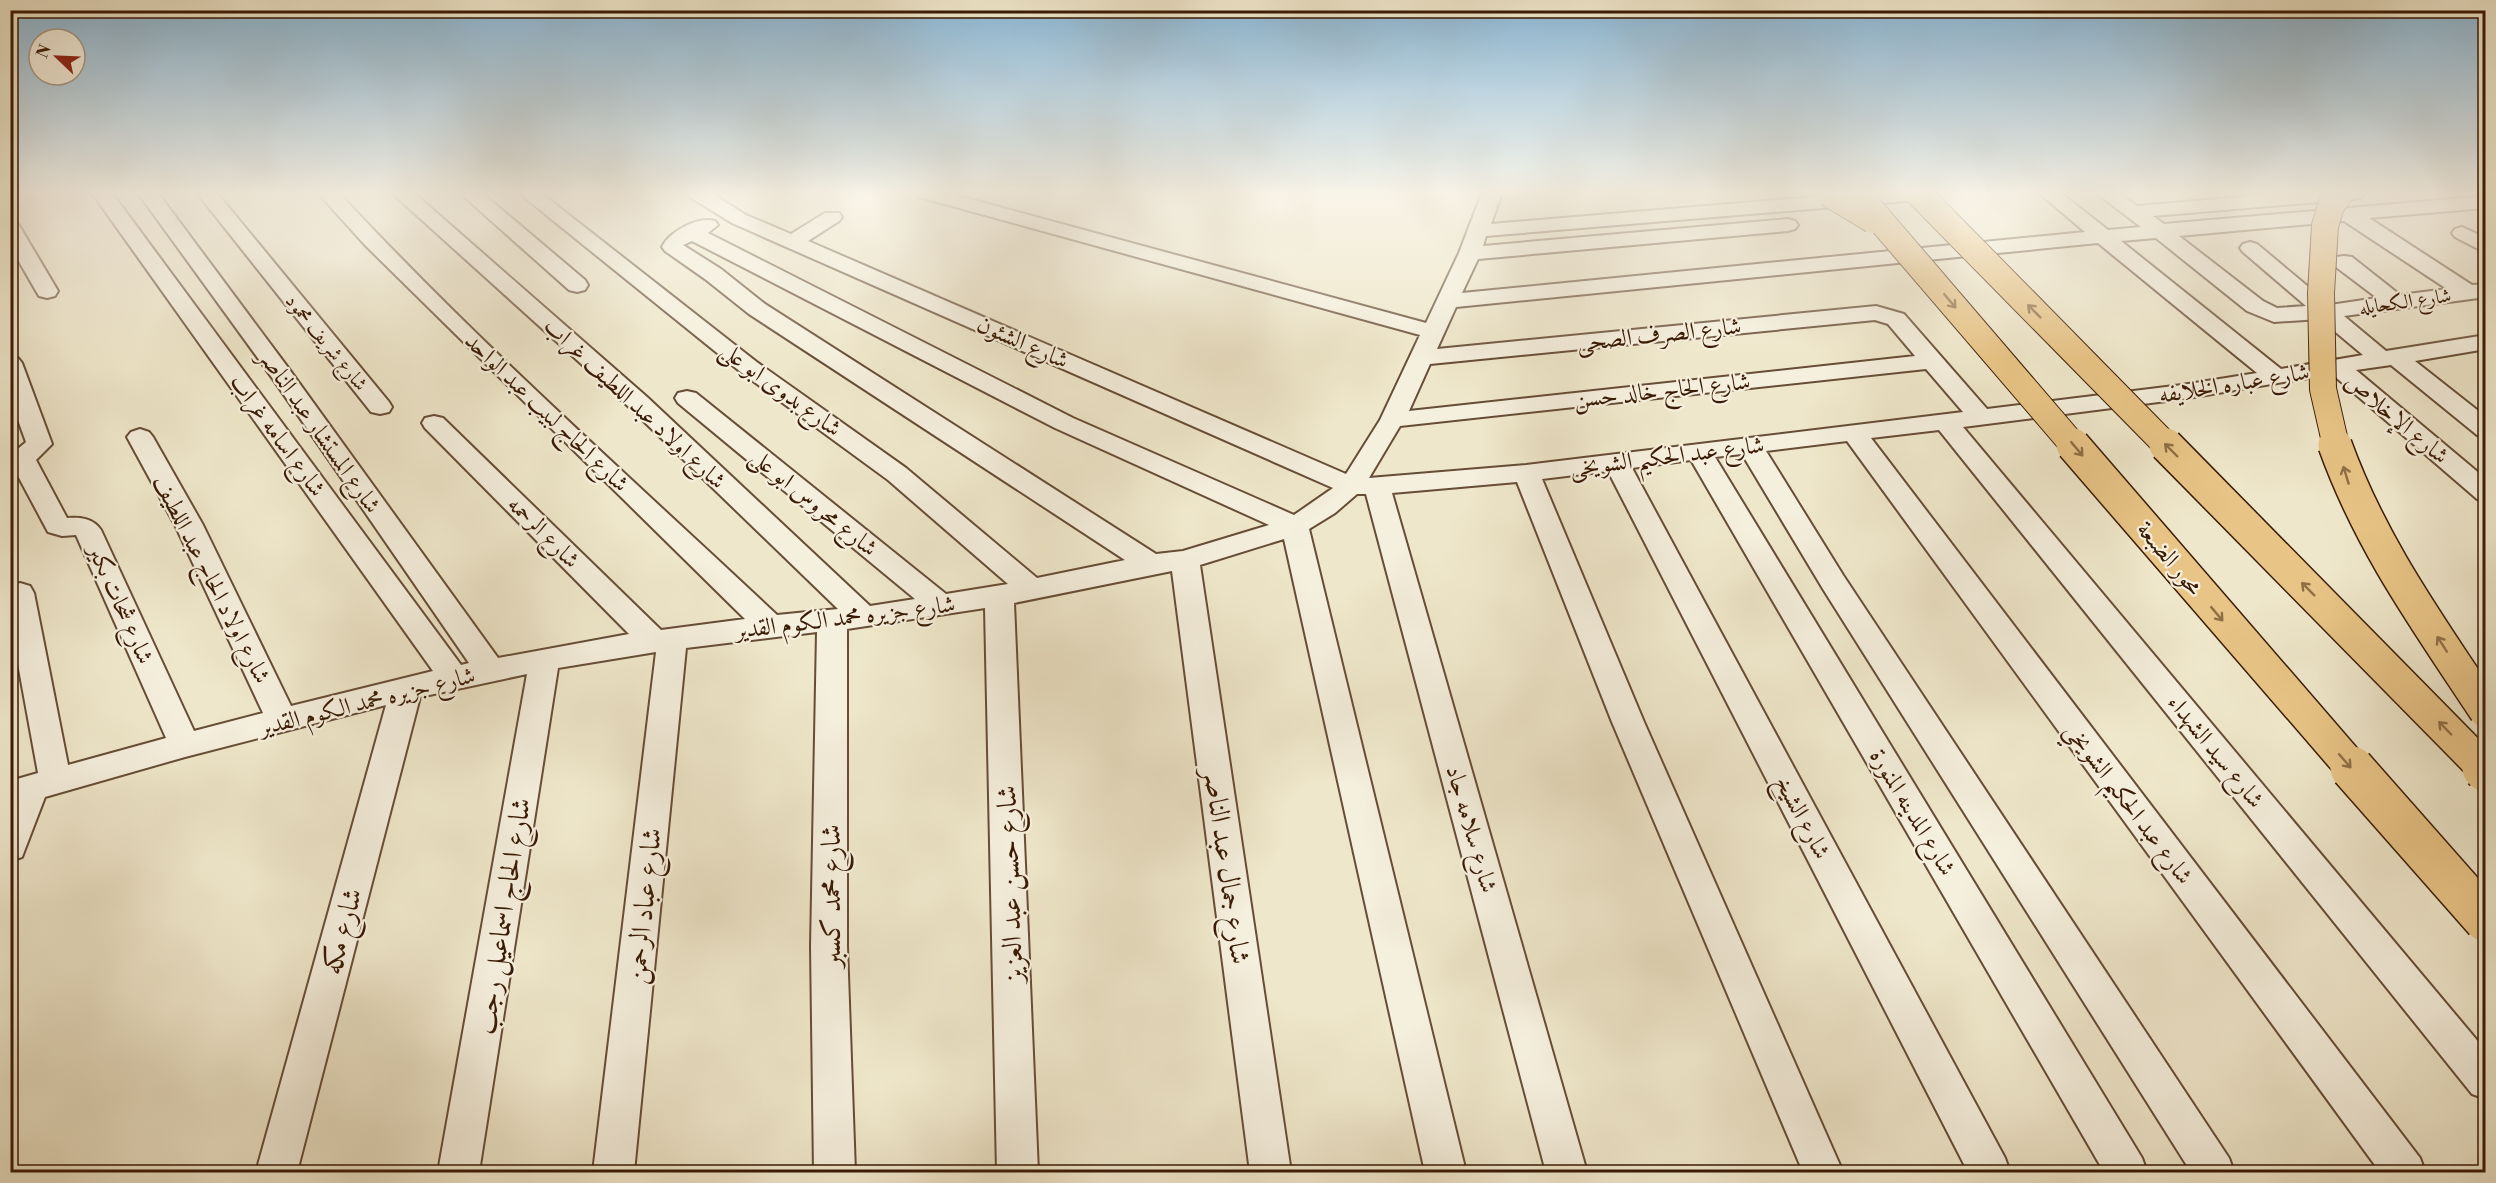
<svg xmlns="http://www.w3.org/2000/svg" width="2496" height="1183" font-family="'Libre Bodoni',Amiri,serif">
<rect width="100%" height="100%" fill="#efe7cb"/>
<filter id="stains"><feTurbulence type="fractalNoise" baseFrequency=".00333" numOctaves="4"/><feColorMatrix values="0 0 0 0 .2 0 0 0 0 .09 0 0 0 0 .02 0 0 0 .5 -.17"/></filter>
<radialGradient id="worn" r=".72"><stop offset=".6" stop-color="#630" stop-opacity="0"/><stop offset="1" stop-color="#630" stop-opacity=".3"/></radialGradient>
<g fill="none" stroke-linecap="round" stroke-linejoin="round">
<g stroke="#664d36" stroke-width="4">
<path id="minor" d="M92,193H112L461,665L469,663L273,379L138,193H158L289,369L498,658L629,634L425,428L422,423L425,418L434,416L443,418L661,630L745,619L365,245L318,193H339C476,341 629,476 777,615L838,609L629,407L392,193H414L647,397L870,606L915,599L678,403L675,398L678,393L687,391L696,393L946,594L1008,584L888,480L742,373L519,193H541L758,363L906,468L1037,578L1125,560L749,314L705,279L665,251L662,247C669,232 698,216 715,221L718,225L708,233L1073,418L1294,515L1333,488L732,223L690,197L687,193H711L746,215L791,234L825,213H839L842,217L839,221L808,241L1346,474L1380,420L1420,335L919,197L916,193H948L1426,323L1459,253L1482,193H1502L1491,224L1861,193H1940L1937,197L1930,199L1486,236L1483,246L1788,219L1795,221L1798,225L1795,229L1788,231L1478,259L1462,293L2085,232L2039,193H2061L2108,230L2141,227L2096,193H2119L2137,206L2287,193H2364L2361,197L2354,199L2153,216L2164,224L2486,196V208L2369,218L2472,285L2486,284V297L2344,316L2386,351L2486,335V349L2415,361L2486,417V437L2477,435L2391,365L2356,370L2486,479V501L2477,499L2332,374L2182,399L1963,427L2486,1051V1099L2472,1094L1939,430L1871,438L2420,1158L2425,1172H2380L1847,441L1766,451L1843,575L2229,1158L2234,1172H2191L1823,589L1742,454L1715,457L2142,1158L2147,1172H2104L1691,460L1632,468L2005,1158L2010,1172H1968L1608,471L1542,479L1644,722L1843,1172H1803L1612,722L1517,482L1392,493L1587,1172H1546L1366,494H1357L1335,513L1309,529L1466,1172H1425L1284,539L1200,565L1291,1172H1250L1172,571L1014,603L1038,1172H997L985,608L847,629V946L855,1172H814L811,946L817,632L686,648L634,1172H593L656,652L558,668L479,1172H438L527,674L420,697L297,1172H256L386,705L185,757L45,797L22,857L10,861V781L38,773L10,620V586L20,583L30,586L34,593L68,765L166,738L76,535L62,536L48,532L10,461L13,453L26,442L10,398V356L18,358L22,363L52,444L36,460L67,518C80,517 93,518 101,530L194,731L263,713L175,525L127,437L131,432L140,429L149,432L153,437L203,525L291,706L433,671ZM2344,221L2447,289L2400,295L2352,257L2344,256L2336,257L2333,262L2336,267L2377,298L2330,305L2257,244L2250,242L2243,244L2240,248L2243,252L2306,306L2277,308L2263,301L2179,236ZM2156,238L2247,311L2274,322L2320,319L2363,355L2281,369L2121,241ZM692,241L1055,428L1269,525L1183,551L1156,554L765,304L721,269L683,245ZM2098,243L2257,373L2182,385L1987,409L1904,314L1876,306L1437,349L1456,307ZM1875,320L1888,324L1915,356L1409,411L1430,364ZM1926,369L1963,412L1526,465L1369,478L1400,426Z
M197,193H217L389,402L392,407L389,412L380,414L371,412Z
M460,193H482L585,280L588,285L585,290L577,292L569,290Z
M10,221L17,223L20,227L58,291L55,296L47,298L39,296L36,291L10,246Z
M2462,227L2486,238V253L2455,237L2452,233L2455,229Z"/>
</g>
<use href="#minor" fill="#f5efdd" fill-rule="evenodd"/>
<g stroke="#391a04" stroke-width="28" stroke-linecap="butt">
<path id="motorway-bridge-far2" d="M1828,193L1873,220
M1857,193L2074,446
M1918,193L2167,446
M2336,446L2323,389L2321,293L2325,226L2331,206L2340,193"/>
</g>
<g stroke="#391a04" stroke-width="36" stroke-linecap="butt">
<path id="motorway-bridge-far1" d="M2073,445L2354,770
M2166,445L2486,770
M2335,445C2371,545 2428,623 2486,711"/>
</g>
<g stroke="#391a04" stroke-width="46" stroke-linecap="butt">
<path id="motorway-bridge" d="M2352,768L2486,920
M2484,768L2486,770"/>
</g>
<use href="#motorway-bridge-far2" stroke="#e8c486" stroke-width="26"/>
<use href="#motorway-bridge-far1" stroke="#e8c486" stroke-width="33"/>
<use href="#motorway-bridge" stroke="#e8c486" stroke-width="43"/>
</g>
<defs><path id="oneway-shaft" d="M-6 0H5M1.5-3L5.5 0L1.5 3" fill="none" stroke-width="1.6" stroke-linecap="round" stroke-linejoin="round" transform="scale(1.5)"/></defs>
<g stroke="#906f45">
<use href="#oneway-shaft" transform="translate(1950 301) rotate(50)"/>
<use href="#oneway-shaft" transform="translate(2034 311) rotate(-135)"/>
<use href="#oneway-shaft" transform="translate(2077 449) rotate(50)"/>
<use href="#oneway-shaft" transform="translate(2171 450) rotate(-135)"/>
<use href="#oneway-shaft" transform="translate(2346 475) rotate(-107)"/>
<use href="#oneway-shaft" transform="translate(2308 589) rotate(-135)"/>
<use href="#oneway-shaft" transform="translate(2217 614) rotate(50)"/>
<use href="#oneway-shaft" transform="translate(2442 644) rotate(-123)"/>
<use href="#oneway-shaft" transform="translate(2445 728) rotate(-134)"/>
<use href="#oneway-shaft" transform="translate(2345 761) rotate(49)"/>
</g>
<linearGradient id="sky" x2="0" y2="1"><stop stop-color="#8ab8d8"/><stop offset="0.54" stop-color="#f8f4e8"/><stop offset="1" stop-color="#f8f4e8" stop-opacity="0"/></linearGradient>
<rect width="2496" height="358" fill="url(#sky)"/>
<g text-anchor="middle" stroke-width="4.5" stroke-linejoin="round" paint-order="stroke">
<g font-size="20" fill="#391a04" stroke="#f5efdd">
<text transform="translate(2405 301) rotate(-8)" y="7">شارع الكحايله</text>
<text transform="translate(327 342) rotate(51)" y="7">شارع شريف محمود</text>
</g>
<g font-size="24" fill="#391a04" stroke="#f5efdd">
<text transform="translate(1659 334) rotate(-6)" y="8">شارع الصرف الصحى</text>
<text transform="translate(1023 342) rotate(24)" y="8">شارع الشئون</text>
<text transform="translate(2234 383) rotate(-9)" y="8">شارع عباره الخلايفه</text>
<text transform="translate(781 389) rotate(36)" y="8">شارع بدوى ابو على</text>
<text transform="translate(1662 390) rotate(-6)" y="8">شارع الحاج خالد حسن</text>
<text transform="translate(635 403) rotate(43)" y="8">شارع اولاد عبد اللطيف غراب</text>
<text transform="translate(547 412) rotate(44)" y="8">شارع الحاج لبيب عبد الواحد</text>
<text transform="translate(2397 418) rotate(40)" y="8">شارع الإخلاص</text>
<text transform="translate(320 431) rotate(55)" y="8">شارع المستشار عبد الناصر</text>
<text transform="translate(278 435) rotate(54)" y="8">شارع اسامه غراب</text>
<text transform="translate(1667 456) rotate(-7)" y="8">شارع عبد الحكيم الشويخى</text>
<text transform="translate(814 502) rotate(39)" y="8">شارع محروس ابو على</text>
<text transform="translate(544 532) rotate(45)" y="8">شارع الرحمه</text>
<text transform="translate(2170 558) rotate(50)" y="8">محور الضبعة</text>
<text transform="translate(212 579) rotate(63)" y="8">شارع اولاد الحاج عبد اللطيف</text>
<text transform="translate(121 604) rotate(66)" y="8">شارع شحات بكير</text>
<text transform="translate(845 617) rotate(-7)" y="8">شارع جزيره محمد الكوم القدير</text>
<text transform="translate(367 701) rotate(-14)" y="8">شارع جزيره محمد الكوم القدير</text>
<text transform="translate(2216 751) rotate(51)" y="8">شارع سيد الشهداء</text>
<text transform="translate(2129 803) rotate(53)" y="8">شارع عبد الحكيم الشويخي</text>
<text transform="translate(1913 812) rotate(59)" y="8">شارع المدينه المنورة</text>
<text transform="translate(1803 817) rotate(62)" y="8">شارع الشيخ</text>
<text transform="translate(1472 829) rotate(74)" y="8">شارع سلامه جاد</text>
</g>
<g font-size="28" fill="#391a04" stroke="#f5efdd">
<text transform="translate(1228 866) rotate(82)" y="10">شارع جمال عبد الناصر</text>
<text transform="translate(1009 884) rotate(-92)" y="10">شارع حسن عبد العزيز</text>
<text transform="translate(830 896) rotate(-90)" y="10">شارع محمد كسبر</text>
<text transform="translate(643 906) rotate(-84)" y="10">شارع عباد الرحمن</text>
<text transform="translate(502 916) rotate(-81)" y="10">شارع الحاج اسماعيل رجب</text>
<text transform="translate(341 931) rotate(-75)" y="10">شارع مكه</text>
</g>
</g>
<rect width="2496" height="1183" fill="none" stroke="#efe7cb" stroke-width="36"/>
<rect x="12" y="12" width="2472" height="1159" fill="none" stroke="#391a04" stroke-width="3"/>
<rect x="18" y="18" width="2460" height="1147" fill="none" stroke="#391a04" stroke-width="1.5"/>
<g transform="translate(57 57) rotate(293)"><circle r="28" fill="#f5efdd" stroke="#aa9a86" stroke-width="1.5"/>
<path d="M0-4.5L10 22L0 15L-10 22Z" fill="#8f2418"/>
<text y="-9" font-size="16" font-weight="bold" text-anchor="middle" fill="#391a04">N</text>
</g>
<rect width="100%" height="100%" filter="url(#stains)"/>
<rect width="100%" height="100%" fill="url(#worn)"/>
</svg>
